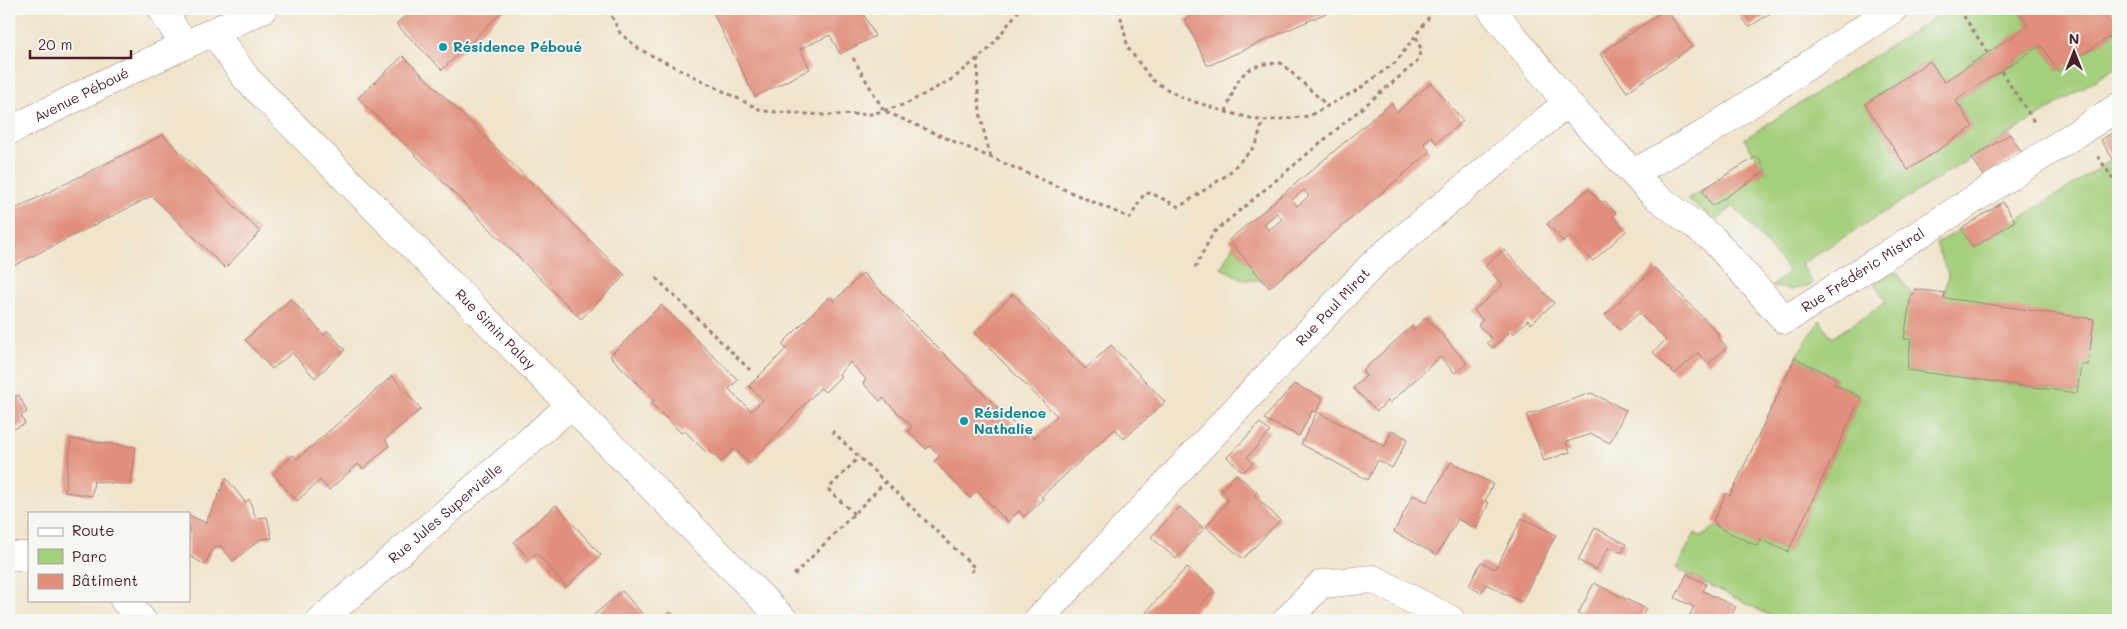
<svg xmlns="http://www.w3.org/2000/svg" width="2127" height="629" font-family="Mali,sans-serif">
<rect width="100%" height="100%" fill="#f6f6f2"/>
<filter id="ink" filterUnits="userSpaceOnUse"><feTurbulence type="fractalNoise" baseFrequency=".02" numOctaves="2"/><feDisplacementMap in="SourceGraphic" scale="10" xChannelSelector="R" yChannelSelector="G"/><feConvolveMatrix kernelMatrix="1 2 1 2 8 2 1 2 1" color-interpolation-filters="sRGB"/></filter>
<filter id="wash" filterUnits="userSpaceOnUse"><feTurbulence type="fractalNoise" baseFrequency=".0096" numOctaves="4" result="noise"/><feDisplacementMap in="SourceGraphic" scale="20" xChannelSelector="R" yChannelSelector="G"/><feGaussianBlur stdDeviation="1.12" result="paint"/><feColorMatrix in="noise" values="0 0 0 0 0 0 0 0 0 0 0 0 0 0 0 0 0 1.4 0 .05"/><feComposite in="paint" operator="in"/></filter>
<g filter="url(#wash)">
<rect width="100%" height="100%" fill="#f0e4ca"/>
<path fill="#a4cf7b" stroke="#777753" d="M1948,9H2017L2028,26L1944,82L1930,61L1865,104L1908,169L1973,127L1956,101L2041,45L2058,71L2118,31V66L1801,264L1813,284L1792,290L1772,286L1789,271L1734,206L1716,221L1687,199L1702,190L1712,205L1766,171L1744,139Z
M2118,156V620H1779L1676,568L1695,533L1702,537L1716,526L1757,545L1760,539L1788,552L1861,397L1834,384L1836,378L1795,358L1820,320L1832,338L1886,302L1874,284L1888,273L1897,272L1911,294L1905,338L1911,339L1907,370L2077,393L2081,364L1944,298L1948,274L1936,244L1961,229L1973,248Z
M1233,245L1263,280H1245L1221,268Z"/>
<g id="blocks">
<path fill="#e18f7b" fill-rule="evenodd" d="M412,9H505L442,70L396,24Z
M711,9H861L875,36L840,54L830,35L800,49L810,69L755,97Z
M1204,9H1335L1210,65H1207L1185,19Z
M1666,9L1692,47L1627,92L1600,54Z
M1736,9H1777L1749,27Z
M2017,9H2111L2118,20V31L2058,71L2041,45L1962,96L1956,101L1973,127L1908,170L1865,104L1930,61L1944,82L2028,26Z
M403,56L625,275L581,319L358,98Z
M1431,83L1463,121L1436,143L1431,136L1424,143L1430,152L1269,288L1229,240L1391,103L1397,112ZM1304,190L1309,196L1297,206L1292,200ZM1277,213L1282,219L1269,230L1264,224Z
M2118,129V156L2113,159L2101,140Z
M2010,134L2022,153L1984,176L1972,158Z
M163,135L260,232L225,268L152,196L9,268V212Z
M1757,156L1766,171L1712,206L1702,190Z
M1588,189L1602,203L1605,201L1616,213L1613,216L1626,231L1593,261L1570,236L1564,242L1547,224Z
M2003,202L2015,221L1973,248L1961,229Z
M1504,250L1554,303L1531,324L1528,320L1513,334L1511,331L1492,348L1487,343L1492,339L1478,325L1483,320L1474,310L1503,285L1485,266Z
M1655,268L1719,334L1717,336L1727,347L1708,364L1698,353L1675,374L1653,352L1666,340L1639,313L1620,330L1605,315Z
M863,273L1020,430L1023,427L1034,438L1057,416L974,333L1013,294L1085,369L1111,345L1165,402L1124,439L1115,429L1041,497L1044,499L1024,517L1019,511L1008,522L977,491L970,498L934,461L940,456L930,446L926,449L908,431L912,427L883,398L880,401L863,383L866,379L850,362L839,374L841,376L825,392L820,388L750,464L734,449L721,462L709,451L707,453L684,430L681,433L651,403L654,400L610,356L661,305L738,380L729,389L751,411L763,400L749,386L786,349L782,344L829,297L834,301Z
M1914,289L1945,293L1944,298L2094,319L2088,365L2081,364L2077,393L1907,370L1911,339H1904L1911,294H1914Z
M291,299L324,335L328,331L345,350L315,378L292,353L272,369L245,340Z
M1426,317L1467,363L1455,373L1440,357L1390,403L1388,401L1377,411L1353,388L1366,376L1362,371L1412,326L1414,329Z
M1795,358L1836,378L1834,384L1861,397L1788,552L1760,539L1757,546L1716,526L1717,524L1713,521L1726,493L1730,496Z
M392,376L421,409L385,439L389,446L363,469L358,464L329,490L320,480L297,501L273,474L293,455L297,459Z
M1294,384L1323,398L1316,412L1312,411L1299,436L1264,419Z
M1591,393L1626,410L1610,443L1592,434L1566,442L1570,452L1544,461L1527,415Z
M19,395L27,412L21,415L25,424L9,431V400Z
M1317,412L1385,446L1392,430L1408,439L1392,468L1378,460L1368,480L1301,444Z
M1260,423L1270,432L1247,457L1253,463L1243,472L1227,457Z
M71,439L136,447L131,485L94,481L92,496L65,492Z
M1451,462L1493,484L1485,501L1489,503L1476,529L1458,519L1437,555L1394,532L1413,495L1427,502Z
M1236,474L1257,492L1254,495L1280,520L1243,559L1206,527L1228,501L1220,492Z
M226,478L245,502L249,499L256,518L267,517L272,538L261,539L233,561L221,546L213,548L205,565L190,556L189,559V515L206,523Z
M9,489L15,501L9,504Z
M556,505L601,555L566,587L537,553L529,559L514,542Z
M1180,507L1204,529L1176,559L1151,537Z
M1522,518L1556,535L1521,602L1486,584L1481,593L1469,586L1481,562L1495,569Z
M1595,528L1626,544L1622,553L1609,547L1596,570L1578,560Z
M1187,567L1214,591L1186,620H1154L1146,612Z
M1687,574L1706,584L1703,591L1736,607L1729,620H1687L1694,607L1675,598Z
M1594,583L1646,609L1640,620H1579L1582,615L1578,614Z
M622,591L648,620H588Z
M670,612L677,620H661Z"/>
</g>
</g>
<g filter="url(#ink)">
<use href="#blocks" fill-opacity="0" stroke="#9d827a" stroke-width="1"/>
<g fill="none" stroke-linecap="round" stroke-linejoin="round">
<g stroke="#9d827a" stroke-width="29">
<g id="minor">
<path d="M162,9L184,45"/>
<path id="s1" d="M214,32L246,78L784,620"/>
<path id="s2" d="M1567,103L1653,194L1713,239L1785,320L2118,107"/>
<path d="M1635,172L1706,133L1893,9"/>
<path d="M9,556H29"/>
<path d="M124,600L142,620"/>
<path id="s3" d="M321,620L570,406"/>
<path id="s4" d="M1038,620L1376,261L1567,103L1491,9"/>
<path d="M1287,620L1321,584L1373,579L1451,620"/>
</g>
</g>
<g stroke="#9d827a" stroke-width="29">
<g id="tertiary">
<path id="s5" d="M9,131L133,69L263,9"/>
</g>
</g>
<path stroke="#9d827a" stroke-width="3" stroke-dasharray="4 4" stroke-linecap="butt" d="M608,9L620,33L639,49L763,111L823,115L872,114L906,104L954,78L989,49L1020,9
M1119,9L1128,48L1152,80L1180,97L1226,112L1263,121L1309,116L1359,89L1396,62L1435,9
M1959,9L1988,53
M853,58L884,111L1130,218L1144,194L1151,193L1179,207L1227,175L1256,145L1263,121
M978,58C976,95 980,122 991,157
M2001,71L2035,123
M1226,112C1237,79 1241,63 1281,63L1328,106
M2098,156L2118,187
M1195,268L1213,233L1417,62L1421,49L1416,37
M656,278L750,370
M832,431L975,568L970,573
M854,514L828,489L859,457
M794,575L885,482"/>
<use href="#minor" stroke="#fff" stroke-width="28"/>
<use href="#tertiary" stroke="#fff" stroke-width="28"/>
</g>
</g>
<g fill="#0f9aa8" stroke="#f6f6f2" stroke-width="2">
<circle cx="443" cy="47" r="5"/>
<circle cx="964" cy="421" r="5"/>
</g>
<g text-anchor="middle" stroke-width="4" stroke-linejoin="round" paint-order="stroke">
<g font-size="14" font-weight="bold" fill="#0d838f" stroke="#f6f6f2" text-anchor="start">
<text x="453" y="52">Résidence Péboué</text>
<text x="974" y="418">Résidence<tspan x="974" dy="16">Nathalie</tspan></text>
</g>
<g font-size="14" fill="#4a1f2b" stroke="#f6f6f2">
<text dy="5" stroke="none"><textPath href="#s5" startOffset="81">Avenue Péboué</textPath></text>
<text dy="5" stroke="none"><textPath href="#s2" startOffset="401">Rue Frédéric Mistral</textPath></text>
<text dy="5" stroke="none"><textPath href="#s4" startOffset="430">Rue Paul Mirat</textPath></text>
<text dy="5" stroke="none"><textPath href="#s1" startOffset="410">Rue Simin Palay</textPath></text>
<text dy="5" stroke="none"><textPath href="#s3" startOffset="164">Rue Jules Supervielle</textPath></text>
</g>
</g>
<rect width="2127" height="629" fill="none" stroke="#f6f6f2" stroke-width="30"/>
<rect x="28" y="512" width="162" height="90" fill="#f6f6f2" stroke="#b1a0a2"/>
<rect x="38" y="528" width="25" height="8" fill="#ffffff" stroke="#b1a0a2"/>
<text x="72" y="536" font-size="15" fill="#4a1f2b">Route</text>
<rect x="38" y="549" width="25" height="15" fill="#a4cf7b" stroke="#b1a0a2"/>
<text x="72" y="562" font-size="15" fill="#4a1f2b">Parc</text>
<rect x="38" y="574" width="25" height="15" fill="#e18f7b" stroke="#b1a0a2"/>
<text x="72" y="586" font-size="15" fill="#4a1f2b">Bâtiment</text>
<g transform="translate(2074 52)" stroke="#f6f6f2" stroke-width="4" paint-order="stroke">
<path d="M0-4L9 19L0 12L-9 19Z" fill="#4a1f2b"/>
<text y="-8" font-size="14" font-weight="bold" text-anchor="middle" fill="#4a1f2b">N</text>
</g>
<path d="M30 50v8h101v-8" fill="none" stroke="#4a1f2b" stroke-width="2.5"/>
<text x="38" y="50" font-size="15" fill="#4a1f2b" stroke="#f6f6f2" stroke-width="4" paint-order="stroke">20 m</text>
</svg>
